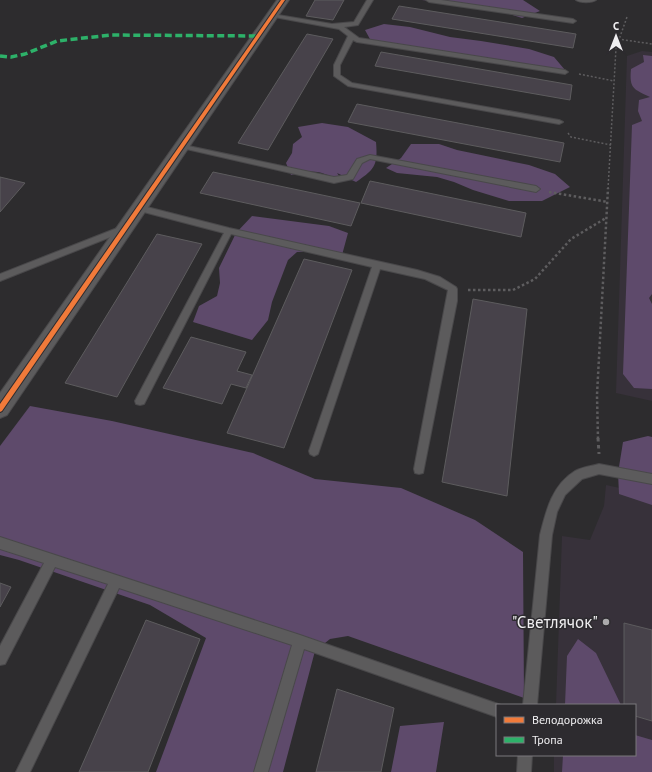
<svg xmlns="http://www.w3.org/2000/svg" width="652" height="772" font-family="'PT Sans',sans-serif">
<rect width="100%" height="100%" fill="#2d2c2e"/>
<path fill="#37313a" d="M642,51L652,52V401L616,393L627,56Z
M606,485L652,495V772H554V755H635V705H556L562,536L590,540L604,506Z"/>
<path fill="#5e4a6b" d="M422,0H523L540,11L522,18L497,10Z
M384,24L410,27L450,37L481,41L529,49L554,57L565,70L531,68L371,41L365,30Z
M643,55L652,56V294L649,298L652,304V389L634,388L623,374L632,125L642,121L638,111L639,100L650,97C634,89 629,89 631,69L644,62Z
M322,123L348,127L376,142C378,165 375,169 356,182L337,173L342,180C320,172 314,168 291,175L286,163L292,153L293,144L302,137L298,127Z
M411,144H439L457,150L529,165L555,174L570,187L542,201H509L473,190L454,182L437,177L397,173L386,168L401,158Z
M252,216L329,226L348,233L342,255L324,251L297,252L288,260L272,302L268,320L252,340L193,322L199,306L217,296L220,283L219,268L236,233Z
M30,406L112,421L253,453L315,479L401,488L475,520L523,552L524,698L348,636L330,639L315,651L283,772H156L206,638L150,605L19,560L0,555V446Z
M648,436L652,437V505L619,494L618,473L623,442Z
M578,639L596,653L621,705H565L567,656Z
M444,722L436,772H391L400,726Z
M635,735L652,740V772H562L563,755H635Z"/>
<path fill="#47424a" stroke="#5d5c5e" d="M315,0H344L333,20L306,16Z
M399,6L576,34L573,48L392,19Z
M307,34L333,39L268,150L238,143Z
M381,52L572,85L570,100L375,66Z
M357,104L564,143L560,162L348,122Z
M213,172L360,203L351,226L200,193Z
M0,177L25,183L0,212Z
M370,181L526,213L521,237L361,203Z
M157,234L202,244L117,397L65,383Z
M304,259L352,270L284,448L227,433Z
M473,299L527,309L507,496L442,482Z
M191,337L246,352L237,371L252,375L246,388L231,384L222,404L163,388Z
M0,583L11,587L0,607Z
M146,620L200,639L148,772H79Z
M624,623L652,630V721L635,716V705H624Z
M337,689L394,708L381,772H316Z"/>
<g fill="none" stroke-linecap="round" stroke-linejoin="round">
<g stroke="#49484a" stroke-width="2">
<path id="service" d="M367,0H373L358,25L344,27L359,38L565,70L568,72L565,74L357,42L353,40L340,65V75L352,83L559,120L563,122L559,124L348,86L334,76V65L348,36L339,29L269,16L272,14L332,24L354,22Z
M426,0H441L573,19L576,21L573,23L429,2Z
M576,0H596C592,3 580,3 576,0Z
M179,144L334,177L347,175L357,159L370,155L536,186L540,189L536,192L370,159L362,163L353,179L334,183L182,148L178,146Z
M139,205L229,228L417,270L440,277L456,287L457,289V301L423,473L419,474L415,473L414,469L448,290L425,279L380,269L319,451L318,454L314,456L310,454L309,451L372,267L231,234L144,404L140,405L136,404L135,401L224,233L136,210L135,208Z
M125,225L129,228L128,230L0,281V274Z
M599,464L652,474V484L599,474L582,479L565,495L557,512L552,535L537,705H523L540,535C546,511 552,485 575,471C582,467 592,466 599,464Z
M0,537L300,635L501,705H497V717L304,649L268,772H254L292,645L119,588L30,772H16L108,584L55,567L5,664L0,665V646L44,563L0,549Z
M518,755H532L531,772H517Z"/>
</g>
<g stroke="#49484a" stroke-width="2">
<path id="minor" d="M277,0H289L7,415L0,418V393Z"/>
</g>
<path stroke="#5e5d5f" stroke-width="1.5" stroke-dasharray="2 2" stroke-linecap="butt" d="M618,39L652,44
M579,74L614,81
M568,133L571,137L611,145
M608,189L616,48L627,17"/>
<path stroke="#5e5d5f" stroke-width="2.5" stroke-dasharray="2.5 2.5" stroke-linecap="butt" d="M549,192L608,202
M468,290H513L535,279L571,239L606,218
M598,439L597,395L608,188"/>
<path stroke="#5e5d5f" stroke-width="3" stroke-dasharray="3.5 3.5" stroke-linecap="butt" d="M598,438L599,454"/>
<use href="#service" fill="#5c5b5c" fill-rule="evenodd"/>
<use href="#minor" fill="#5c5b5c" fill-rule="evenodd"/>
<path stroke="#2db169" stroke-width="3.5" stroke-dasharray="7 3.5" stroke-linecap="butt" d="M0,56L11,57L25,54L57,41L111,35L258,36"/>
<g stroke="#2d2b2f" stroke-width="2">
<path id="cycleway" d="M281,0H285L2,411L0,412V404Z"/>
</g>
<use href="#cycleway" fill="#f17a3a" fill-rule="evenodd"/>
</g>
<circle fill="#abaaac" stroke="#2d2b2f" stroke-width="1.5" cx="606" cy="622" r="4"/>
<g text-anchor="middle" stroke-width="3" stroke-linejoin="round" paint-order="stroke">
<g font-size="17" fill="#efeef0" stroke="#2d2b2f" text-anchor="end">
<text x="598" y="628">"Светлячок"</text>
</g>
</g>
<rect x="496" y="704" width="140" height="52" fill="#2d2b2f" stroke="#7b797c"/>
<rect x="504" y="717" width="20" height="6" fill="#f17a3a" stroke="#7b797c"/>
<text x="532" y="724" font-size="12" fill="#efeef0">Велодорожка</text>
<rect x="504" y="737" width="20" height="6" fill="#2db169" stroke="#7b797c"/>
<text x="532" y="744" font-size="12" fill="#efeef0">Тропа</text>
<g transform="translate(616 36)" stroke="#2d2b2f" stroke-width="3" paint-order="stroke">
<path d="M0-3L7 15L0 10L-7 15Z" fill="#efeef0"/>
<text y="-6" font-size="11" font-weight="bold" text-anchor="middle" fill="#efeef0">С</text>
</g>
</svg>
